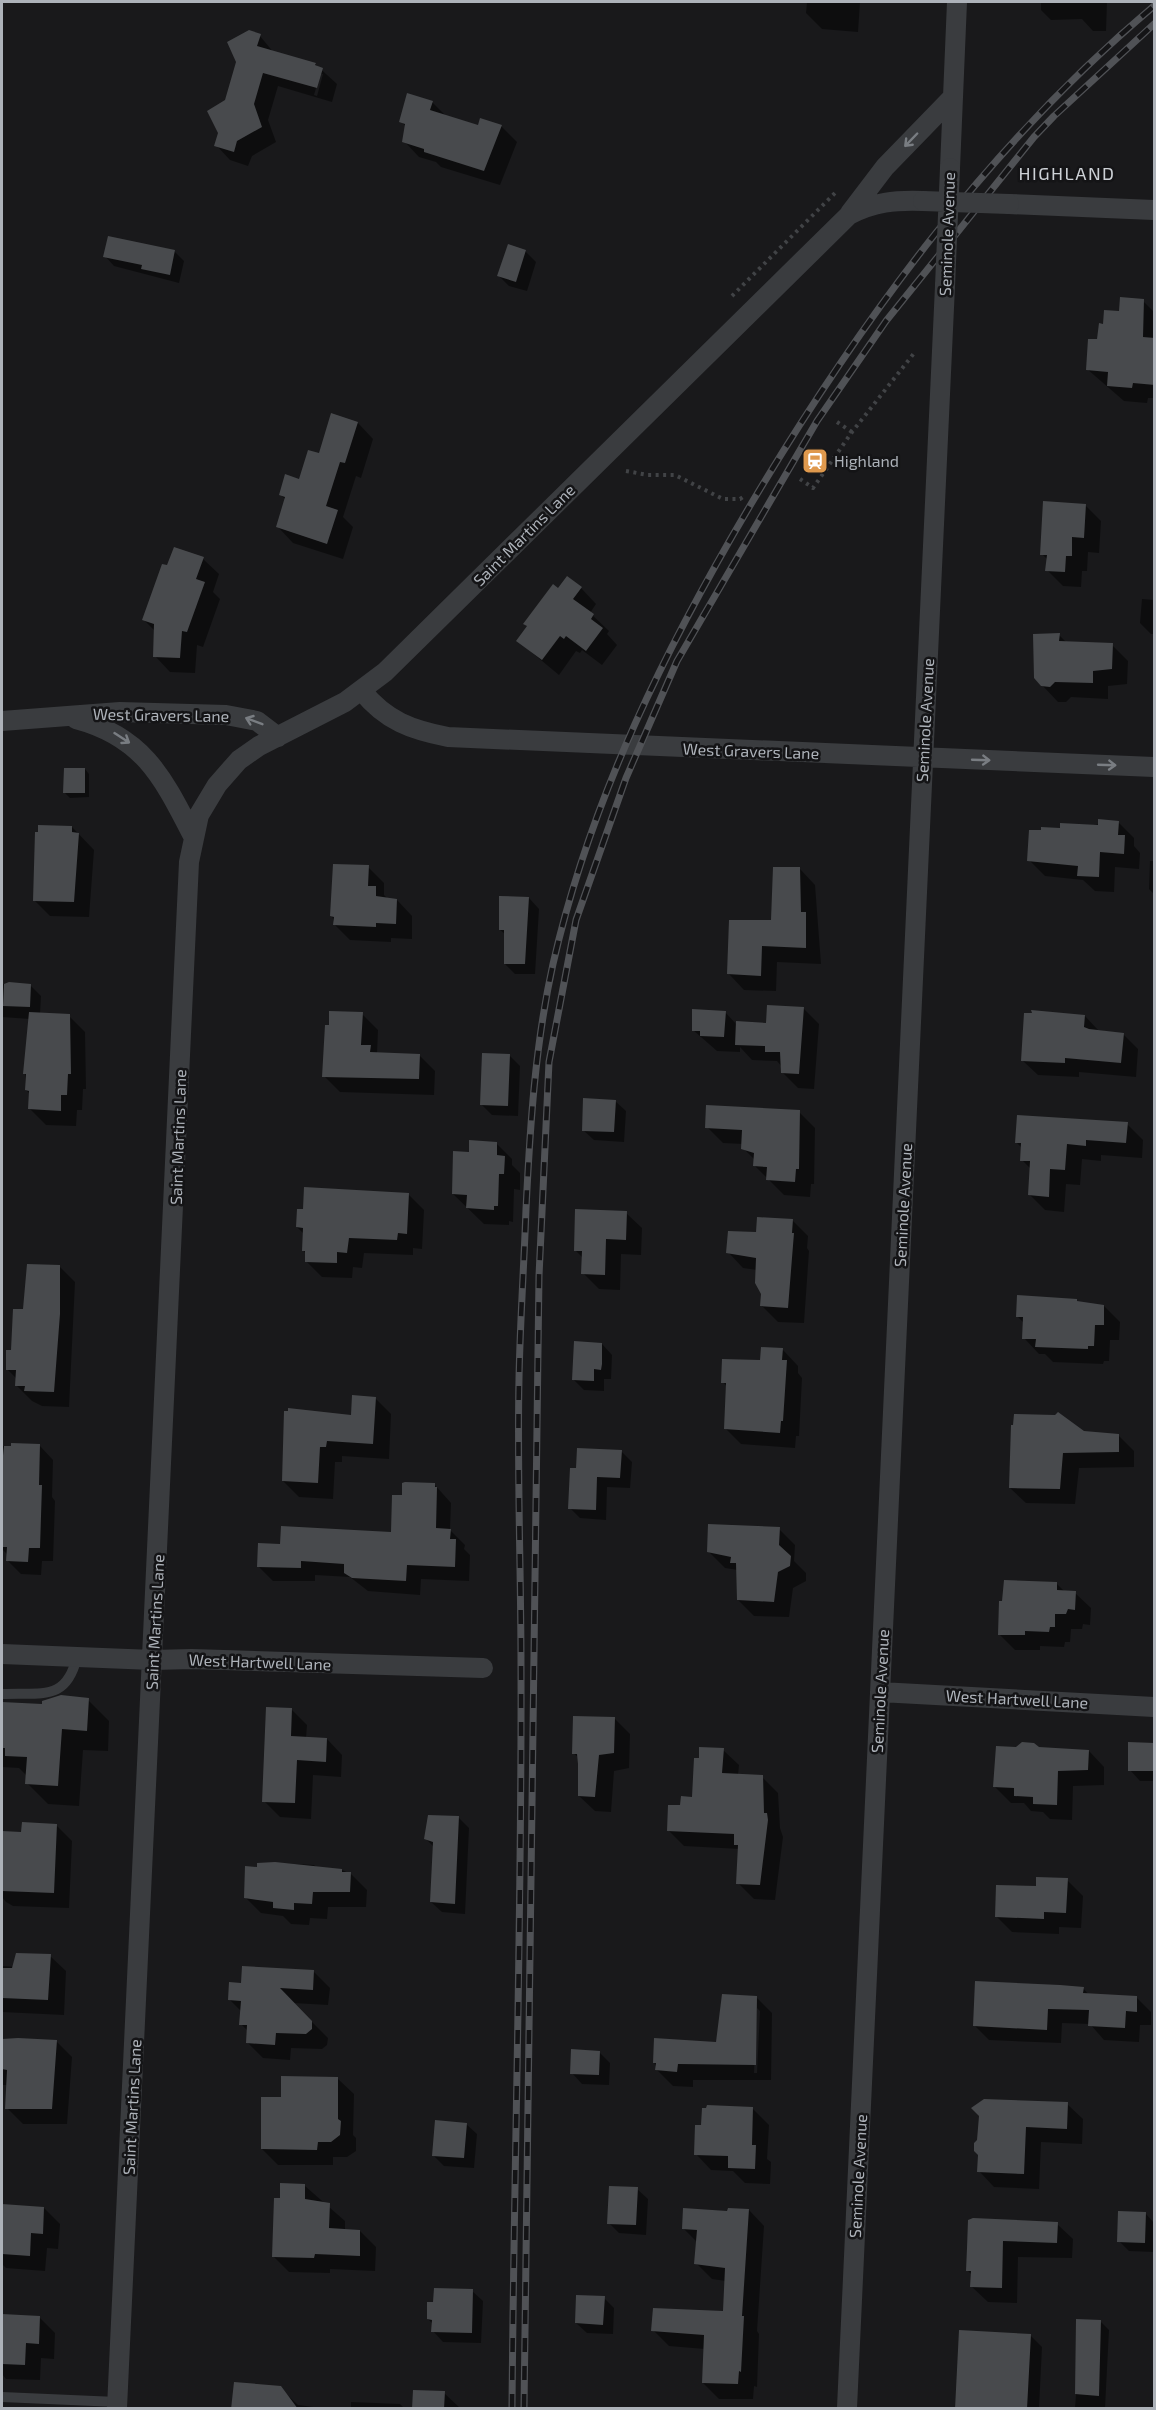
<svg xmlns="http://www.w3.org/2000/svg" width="1156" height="2410" font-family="'Exo 2',sans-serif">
<rect width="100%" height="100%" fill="#19191b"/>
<path fill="#0007" fill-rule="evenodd" d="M807,2H860L858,32L822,29L806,13Z
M1041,2H1107L1106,31H1093L1082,19L1051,20L1041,10Z
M260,36L274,53L315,64L337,84L332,102L278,86L268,120L276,142L252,156L248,166L230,160L216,145L238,62ZM320,74H323L317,96L314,95Z
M432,102L446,116L479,126H501L517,142L500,185L441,167L436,162L419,157L404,141L406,127L401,121Z
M174,251L184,261L179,283L114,266L105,256Z
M525,251L536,262L527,291L509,286L499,276Z
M1143,301L1154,312V398H1148L1147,403L1124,401L1087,369L1099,341L1121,313Z
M358,423L373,439L361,478L356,476L343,517L353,527L343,559L293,543L278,527L286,500L280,494L300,480L320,455Z
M1085,505L1101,521L1099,553L1088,552L1087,571H1082L1081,587L1063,586L1047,570L1048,560L1042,554Z
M203,559L219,574L213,592L220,599L203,647L197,645L195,673L170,672L155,656V631L144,620L168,567Z
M581,588L596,604L590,613L609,631L607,634L617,645L602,665L582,650L580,653L576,651L559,675L518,641L558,590Z
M1142,599L1154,600V634H1151L1140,623Z
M1059,635L1067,643L1112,645L1128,661L1127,684L1108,686V699L1071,697L1066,702H1058L1042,685Z
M85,769L89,774V797L70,798L65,793Z
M1118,822L1134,838V846L1140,853L1139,869L1115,867L1114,892L1095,891L1083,880L1045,876L1029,860L1061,829Z
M72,827L94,850L89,917L50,916L34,900Z
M1150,861H1154V894L1149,889Z
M368,867L384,883V895L388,899L397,900L412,916V939L391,938V942L350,940L335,925L332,916Z
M800,869L815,885L821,964L777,962L776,991L744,990L729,974L773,921Z
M529,898L539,909L535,974H515L505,964V934L500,930Z
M2,984L30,985L41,996L40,1014L69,1016L85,1032L86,1089H83L82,1110H77L76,1126L46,1125L30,1109V1094L26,1090L25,1073L30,1019L2,1017Z
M803,1008L819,1024L814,1089L798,1088L782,1072V1067L777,1061L752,1060L740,1047V1052L717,1051L693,1030L725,1012L737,1025L768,1024Z
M1033,1012L1085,1016L1098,1030L1123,1034L1138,1049L1136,1077L1079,1072V1077L1038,1075L1023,1061Z
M362,1014L378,1030L377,1054L419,1055L435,1071L434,1095L340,1092L324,1076Z
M510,1056L520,1066L518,1116L492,1115L481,1104Z
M615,1101L626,1111L624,1142L594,1140L583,1130Z
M799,1112L815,1128L814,1184H811L810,1197L784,1195L755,1166V1160L743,1148V1144L723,1143L707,1127Z
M1127,1124L1143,1140L1142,1158L1101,1155V1161L1082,1159L1080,1185L1066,1184L1064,1212L1045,1210L1029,1194L1031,1169L1022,1160V1148L1016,1142Z
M496,1143L512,1159V1165L520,1173V1190L514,1189L513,1222L509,1221V1225L484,1224L453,1194L470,1154Z
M408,1194L424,1210L422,1249L413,1248V1255L364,1253L362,1268L353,1267L352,1278L322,1277L306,1261V1254L303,1250L304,1234L297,1227Z
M626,1213L642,1228L641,1255L621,1254L620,1290L599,1289L583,1273V1258L575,1250Z
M792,1220L808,1236L807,1248L809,1251L804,1323L778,1322L762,1306V1294L757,1270L743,1268L728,1252Z
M60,1267L75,1282L69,1407L42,1406L32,1401L16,1385L17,1379L7,1369L24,1311Z
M1076,1300L1079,1303L1104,1306L1120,1322L1119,1340H1110L1109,1361H1104L1103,1364L1053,1362L1045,1354H1039L1024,1338V1323L1018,1317Z
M602,1344L612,1355L611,1379H604V1391L584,1390L573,1379Z
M783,1350L798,1366V1373L802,1378L799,1436H796L795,1448L741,1444L725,1428L727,1387L723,1382Z
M375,1398L391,1414L389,1459L342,1456V1462H335L333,1499L299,1497L283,1481Z
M1084,1432L1118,1435L1134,1451V1467L1079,1468L1075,1504L1026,1503L1010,1488Z
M2,1446H40L53,1460L52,1497L55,1501L53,1561H42L41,1575L21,1574L7,1560L8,1555L2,1549Z
M621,1451L632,1462L630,1488L607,1487L606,1520L580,1518L570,1508L577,1470Z
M434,1484L451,1503L450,1530L465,1545L464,1549L470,1555L469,1581L421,1579L420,1595L368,1591L350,1577L315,1575V1581H273L259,1567L281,1545L393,1533L404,1497Z
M779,1529L795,1545L794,1561L806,1573V1581L793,1588L789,1617L754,1616L738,1600V1570L725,1568L709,1552Z
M1057,1584L1065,1592L1075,1593L1091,1608L1090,1625L1083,1624L1082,1629H1071L1070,1642H1065L1064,1647L1040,1646V1650H1015L999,1634Z
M88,1700L109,1721L108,1751L83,1750L79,1806L48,1804L27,1783V1776L19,1768L2,1767V1703L43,1706Z
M291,1709L307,1725L306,1738L327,1739L342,1755L341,1777L313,1775L311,1819L280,1817L264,1801Z
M615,1719L630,1734L629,1768L614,1771L611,1812L595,1811L579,1796V1758L573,1753Z
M1154,1744V1781H1140L1130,1770Z
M1038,1749L1089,1751L1104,1767V1785L1073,1786L1072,1820L1050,1819L1043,1812L1031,1811L1024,1803H1011L995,1787Z
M723,1750L739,1765L738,1775L762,1777L778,1793L780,1828L783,1837L775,1900L754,1899L738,1883L740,1849L684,1846L668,1830L682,1807L694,1798Z
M459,1818L469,1828L465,1914L442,1912L431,1902L434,1847L425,1838Z
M56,1825L72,1841L69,1908L13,1906L6,1902L2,1897V1836L7,1832L23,1833Z
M275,1863L314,1865L318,1869L342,1870L351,1874L367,1890L366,1907H328L327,1919L310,1918L309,1925L291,1924L283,1916L261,1913L245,1897L258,1869Z
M1067,1880L1083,1896L1081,1928L1059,1927V1934L1012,1932L996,1916Z
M50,1956L66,1971L64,2015L2,2012V1966L17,1967Z
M314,1972L330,1988L328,2005L293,2003L328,2038L327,2045L322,2049L291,2048L290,2060L263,2058L247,2042L248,2031L241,2024L242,2012L230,2000L242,1985Z
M1083,1988L1089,1995L1137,1998L1151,2012V2025H1140L1139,2042L1104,2040L1090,2024L1062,2023L1061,2043L989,2040L975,2026Z
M756,1997L772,2013L771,2080H693V2087L673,2086L657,2070L654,2062L718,2043ZM757,2008L760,2011L757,2073H754Z
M2,2041H56L72,2057L67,2124H23L7,2108L8,2085H2Z
M599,2052L610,2063L609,2085L582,2084L572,2073Z
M338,2079L354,2094L353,2135L356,2138V2151L347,2157H333V2165H278L262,2149L282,2098Z
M1067,2104L1083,2119L1082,2144L1041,2142L1039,2189L994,2187L979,2171V2155L975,2151Z
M753,2109L769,2125L767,2159L771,2162L770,2184L745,2183L733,2171L711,2170L696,2154L703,2127Z
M466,2124L477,2134L474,2168L444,2166L433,2155Z
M305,2186L345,2221V2231H360L376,2247L375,2271L330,2269V2273L289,2272L273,2256L281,2199Z
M637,2189L648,2199L646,2235L619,2233L609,2223Z
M2,2205L44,2208L60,2224L58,2249L47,2248L45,2271L6,2268L2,2264Z
M749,2210L764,2226L757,2331L759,2334L757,2387L754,2386L753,2399H719L703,2383L705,2349L669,2346L653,2330L725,2313L726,2281L712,2279L696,2263L697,2242L683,2228L729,2213Z
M1146,2214L1154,2223V2252L1129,2251L1119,2241Z
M970,2221L1057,2224L1073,2239L1072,2258L1018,2257L1017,2303L988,2302L972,2287V2275L968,2271Z
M472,2291L483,2301L481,2343L443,2342L433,2331V2324L428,2319Z
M604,2298L614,2308L613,2334L587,2333L576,2323Z
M2,2316L39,2317L55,2333L54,2359L41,2358L40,2380L6,2379L2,2374Z
M1101,2322L1109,2330L1105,2408H1075L1077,2382Z
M1030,2335L1042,2347L1039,2408H957Z
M235,2383L280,2388L298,2405L321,2408H231Z
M444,2393L460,2408H413Z
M351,2402L400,2404L404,2408H351Z"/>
<path fill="#484a4d" d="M249,30L261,34L257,46L316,63L315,65L323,68L317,88L263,73L254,104L262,127L237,141L234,152L214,146L218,133L207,111L225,100L236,62L227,42Z
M407,93L433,101L430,110L478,125L480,118L502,125L484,171L424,152V149L402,142L405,124L399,122Z
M108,236L175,250L170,275L141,269L142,265L103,257Z
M508,244L526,250L516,282L497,276Z
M1120,297L1144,299L1143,337L1155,338V385L1133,383L1132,388L1107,386L1108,372L1086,370L1088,339H1097L1099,323L1103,324L1104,310L1119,311Z
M331,413L358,422L345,463L340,462L326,506L338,510L327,544L276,527L285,497L279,495L285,474L299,479L308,450L319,453Z
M1043,501L1086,504L1084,538L1072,537V556H1066L1065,572L1045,571L1047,555H1040Z
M174,547L204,557L196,579L205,582L187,632L182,631L180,658L153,657L154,624L142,620L162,564L167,565Z
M567,576L582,587L573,599L594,614L591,619L603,628L586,651L566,636L564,639L560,636L542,660L516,641L527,626L523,624L553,584L558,588Z
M1060,633L1059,641L1113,643L1112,669L1093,671V683L1055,682L1050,687L1041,686L1034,678L1033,634Z
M64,768H85V793H63Z
M1098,819L1119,821L1118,835H1125L1124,854L1100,852L1099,877L1077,876L1078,866L1027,861L1029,830H1041V827L1060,828V823L1098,825Z
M38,825L72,826V832L79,833L74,902L33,901L35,832H38Z
M333,864L369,865L368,886H376V896L397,899L396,924L376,923V927L333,925L334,917L330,916Z
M773,867H800L801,912H806V948L762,946L761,976L727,974L729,920H771Z
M499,896L529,897L525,964H504V930H499Z
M9,982L31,984L30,1007L3,1006L4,984Z
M767,1005L804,1007L799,1074L781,1073L780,1052H765V1046L735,1045L736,1021L766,1023Z
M692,1009L726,1011L724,1037L700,1036V1031H692Z
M1031,1010L1085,1015L1084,1027L1089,1029L1124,1033L1121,1063L1065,1058V1063L1021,1061L1024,1013H1032Z
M329,1011L363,1012L361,1045H371L370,1052L420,1054L419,1079L322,1077L325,1025H329Z
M29,1012L70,1014L71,1074H68L67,1095H61V1111L28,1109L29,1091L25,1090L26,1074H23Z
M482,1053L510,1054L508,1106L480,1105Z
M583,1098L616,1100L614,1132L582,1131Z
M706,1105L800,1110L799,1169H796L795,1182L766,1180L767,1167L753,1166L754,1153L741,1149L742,1130L705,1128Z
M1017,1115L1128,1122L1126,1143L1086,1140V1146L1067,1144L1065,1170L1050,1169L1049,1197L1028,1195L1030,1161H1020L1021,1143H1015Z
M469,1140L497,1142V1155L505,1156L504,1174H499L498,1206H494V1210L466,1208L467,1195L452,1194L453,1151L469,1152Z
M304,1187L409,1193L407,1234L398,1233L397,1240L349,1238L347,1253L337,1252V1263L305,1262V1251H302L303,1228L296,1227L297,1209H303Z
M575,1209L627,1211L626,1240L606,1239L605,1275L581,1274L582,1251H574Z
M757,1217L793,1219L792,1233H794L788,1308L760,1306L761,1294L755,1283L756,1258L726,1253L728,1231L756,1232Z
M27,1264L60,1265V1314L54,1392L24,1391L25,1386H15L16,1370H6V1350H11L13,1309H23Z
M1017,1295L1077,1299V1301L1104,1305V1325H1095L1094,1346H1088V1349L1035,1347L1036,1339H1022L1023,1317H1016Z
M574,1341L602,1343V1364L601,1370L594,1369V1381L572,1380Z
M761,1347L783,1348L782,1360H787L783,1421H781L780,1433L724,1429L726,1383H721L722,1359L760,1360Z
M352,1395L376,1397L373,1444L327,1441L326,1447H320L318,1483L282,1481L284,1411H288V1408L351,1415Z
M1058,1412L1084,1431L1119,1434V1452L1063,1453L1060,1489L1009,1488L1011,1425H1013L1014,1414L1055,1415Z
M11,1443L40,1444L39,1485H42L40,1548H29L28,1562L6,1561L7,1547H2V1465L4,1446H11Z
M577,1448L622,1450L620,1478L597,1477L596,1510L568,1509L570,1468H576Z
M405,1482L435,1483V1487H437L436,1528L451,1529L450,1539H456L455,1567L407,1565L406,1581L352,1578L344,1573V1564L301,1561V1568L257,1567L258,1543L280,1544L281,1526L391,1532L392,1495H402V1483Z
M708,1524L780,1527L779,1545L791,1556L790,1566L778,1572L774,1602L737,1600L736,1563H730L731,1557L707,1552Z
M1004,1580L1057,1582V1590L1076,1591L1075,1610L1068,1609L1066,1614H1055V1627H1050L1049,1632L1025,1631V1635H998L999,1601H1002Z
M61,1695L89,1698L87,1731L62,1729L58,1786L25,1784L27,1757L5,1756V1748H2V1702L42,1704V1701Z
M266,1707L292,1708L291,1736L327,1738L326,1762L297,1760L295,1803L262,1802Z
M573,1716L615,1717L614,1753L599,1755L595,1797L578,1796V1764L577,1754H572Z
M1022,1742L1034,1743L1039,1747L1089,1750L1088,1770L1058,1771L1057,1805L1033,1804V1797L1014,1796V1788L993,1787L996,1746L1016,1747Z
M1128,1742L1155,1743V1771H1128Z
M699,1747L724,1748L722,1773L763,1775L764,1813H767L768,1820L760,1885L736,1884L738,1845H734V1834L667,1831L668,1805H680L681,1796L692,1797L694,1758H699Z
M428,1815L459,1816L455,1904L430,1902L433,1842L424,1839Z
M22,1822L57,1824L54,1893L2,1891V1831L21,1832Z
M275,1862L342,1869V1872H351L350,1892H313L312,1904L294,1903V1910L273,1908V1902L244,1898L245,1866L257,1867V1863Z
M1036,1877L1068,1878L1066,1913L1044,1912V1919L995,1917L996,1885L1036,1886Z
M16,1953L51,1954L48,2000L2,1998V1968H12Z
M242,1966L314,1970L313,1990L280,1988L312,2021V2029L306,2034L276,2033L275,2045L246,2043L247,2025H239L241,2001L228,2000L229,1982L241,1983Z
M975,1981L1060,1985L1084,1987L1083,1993L1137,1996V2012L1126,2011L1125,2028L1088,2026L1089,2010L1048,2009L1047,2030L973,2026Z
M722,1994L757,1996L756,2065L678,2064L677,2072L655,2070L656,2063H653L654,2038L716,2042Z
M18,2038L57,2040L52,2109H5L7,2070L2,2069V2039Z
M571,2049L600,2051L599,2075L570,2074Z
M281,2076L338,2077V2119L341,2121L340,2135L331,2142H318L317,2150L261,2149V2097H281Z
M984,2099L1068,2102L1067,2129L1026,2127L1024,2174L977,2172L978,2155L974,2151V2143L977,2140L979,2116L971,2108Z
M707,2105L753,2107L752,2145H756L755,2169L728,2168V2156L694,2155L695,2125H701L702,2108H706Z
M435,2120L467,2123L464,2158L432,2156Z
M280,2183L305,2184V2199L330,2203L329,2228L360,2230V2256L315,2254L314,2258L272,2257L274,2198H280Z
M609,2186L638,2187L636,2225L607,2224Z
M2,2204L44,2207L43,2234L31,2233L30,2256L2,2254Z
M683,2208L727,2211L728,2208L749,2209L742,2316H744L741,2372L739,2371L738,2384L702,2383L704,2335L651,2331L653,2308L723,2311L725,2268L694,2264L697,2230L682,2229Z
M1118,2211L1146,2212L1145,2243L1117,2242Z
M973,2218L1058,2222L1057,2243L1003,2241L1002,2288L970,2287L971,2271H966L967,2248L968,2220Z
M434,2288L473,2289L472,2333L431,2332L432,2320L427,2319V2302H433Z
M576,2295L605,2296L603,2325L575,2323Z
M2,2314L40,2316L39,2344L26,2343L25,2365L2,2364Z
M1076,2319L1101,2320L1099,2396L1075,2394Z
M959,2330L1031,2334L1027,2409H955Z
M234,2382L281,2386L298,2409H231Z
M413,2390L445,2391L444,2409H412Z"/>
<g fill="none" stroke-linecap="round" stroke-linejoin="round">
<path stroke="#414346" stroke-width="4" stroke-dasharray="3 4.5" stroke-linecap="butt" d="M732,296L837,191
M837,422L852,432
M626,471L648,475H675L723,499H740L746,495
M800,479L813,488L852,432L915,352"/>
<path stroke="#3a3c3f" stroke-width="10" d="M2,1694C42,1692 66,1702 77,1657
M2,2397L117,2402"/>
<path stroke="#3a3c3f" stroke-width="20" d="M950,168L957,2
M1009,204L1154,210
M850,213L885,167L952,98
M362,691C386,721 412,730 448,737L1154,767
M76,719C144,737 163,778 193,836
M2,721L120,712L226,715L257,721L278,737
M2,1654L153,1660L192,1659L483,1668
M880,1692L1154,1707
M117,2408L189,862L199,815L217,785L239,760L259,746L345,702L385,672L849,215C874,202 895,200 923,201
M847,2408L945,286"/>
<g stroke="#505256" stroke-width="7">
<path id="rail" d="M512,2408C514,2161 522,1913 521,1666C521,1570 517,1474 519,1379C520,1322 524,1266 526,1209C530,1127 535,1045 553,964C591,797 667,645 754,499C863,317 991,143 1154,6
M524,2408L539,1276L549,1062L576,920L626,778L677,661L817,421L886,321L1034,137L1054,116L1154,24"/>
</g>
<use href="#rail" stroke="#141416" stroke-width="4.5" stroke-dasharray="14" stroke-linecap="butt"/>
<path stroke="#3a3c3f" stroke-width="20" d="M923,201L1009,204
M945,286L950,168"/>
</g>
<defs><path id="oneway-shaft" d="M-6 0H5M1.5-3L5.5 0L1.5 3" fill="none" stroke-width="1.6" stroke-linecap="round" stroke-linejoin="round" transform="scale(1.5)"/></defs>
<g stroke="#797d82">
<use href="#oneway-shaft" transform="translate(911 140) rotate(134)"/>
<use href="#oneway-shaft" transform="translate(254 721) rotate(-159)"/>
<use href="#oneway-shaft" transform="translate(122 738) rotate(33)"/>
<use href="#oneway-shaft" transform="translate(981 760) rotate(2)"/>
<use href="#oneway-shaft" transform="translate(1107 765) rotate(2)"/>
</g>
<defs>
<g id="station-square" transform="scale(1.35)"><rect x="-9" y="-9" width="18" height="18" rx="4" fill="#df994d" stroke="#141416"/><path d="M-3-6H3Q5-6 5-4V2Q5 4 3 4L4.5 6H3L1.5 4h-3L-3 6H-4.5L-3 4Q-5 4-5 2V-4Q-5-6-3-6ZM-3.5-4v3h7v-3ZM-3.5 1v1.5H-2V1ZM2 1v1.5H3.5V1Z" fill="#fff"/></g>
</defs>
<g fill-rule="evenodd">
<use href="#station-square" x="815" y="461"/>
</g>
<g text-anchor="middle" stroke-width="5" stroke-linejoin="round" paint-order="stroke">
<g font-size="16" fill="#adb2b9" stroke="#141416">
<text transform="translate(947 234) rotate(-88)" y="6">Seminole Avenue</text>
<text transform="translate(524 535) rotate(-45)" y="6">Saint Martins Lane</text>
<text transform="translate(161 715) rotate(1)" y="6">West Gravers Lane</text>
<text transform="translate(925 720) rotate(-87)" y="6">Seminole Avenue</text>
<text transform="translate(751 751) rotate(2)" y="6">West Gravers Lane</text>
<text transform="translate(178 1137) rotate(-88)" y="6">Saint Martins Lane</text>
<text transform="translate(903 1205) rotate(-87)" y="6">Seminole Avenue</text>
<text transform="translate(155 1622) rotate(-87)" y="6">Saint Martins Lane</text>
<text transform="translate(260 1662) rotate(2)" y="6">West Hartwell Lane</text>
<text transform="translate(880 1691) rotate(-87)" y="6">Seminole Avenue</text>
<text transform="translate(1017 1699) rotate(3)" y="6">West Hartwell Lane</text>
<text transform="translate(132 2107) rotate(-87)" y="6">Saint Martins Lane</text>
<text transform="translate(858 2176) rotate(-87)" y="6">Seminole Avenue</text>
</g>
<g font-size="16" fill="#adb2b9" stroke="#141416" text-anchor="start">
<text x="834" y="467">Highland</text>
</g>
<g font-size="18" letter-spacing="1.5" fill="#cdd1d6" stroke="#141416">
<text x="1067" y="180">HIGHLAND</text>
</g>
</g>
<rect width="1156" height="2410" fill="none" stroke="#adb2b9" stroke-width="6"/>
</svg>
